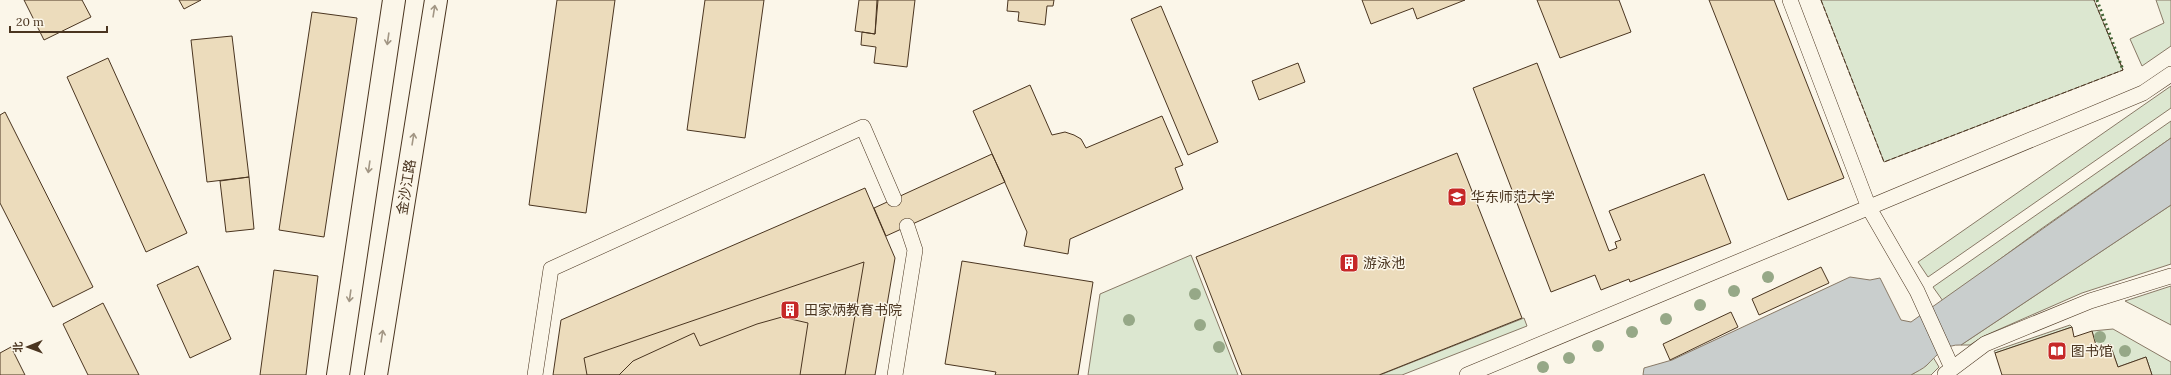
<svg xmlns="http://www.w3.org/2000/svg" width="2171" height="375" font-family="Lora,'Noto Sans SC',serif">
<rect width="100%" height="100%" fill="#fbf6e9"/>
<path fill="#dce7d0" stroke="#887966" d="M1821,0H2094L2123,70L1884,162Z
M2156,0H2171V46L2142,66L2130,39L2164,23Z
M2171,86V108L1928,277L1918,262Z
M2171,121V138L2041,229L1943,301L1933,287Z
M2171,205V264L2082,293L1984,336L1970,345H1961Z
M1191,255L1238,375H1088L1100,294Z
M2171,286V325L2125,301Z
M1524,318L1527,326L1402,375H1380Z
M2070,325L2072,327L1995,353L1994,351Z
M2113,329L2171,362V375H2152L2146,357L2118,367L2110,345L2097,349L2092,331Z
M1933,357L1939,367L1931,375H1911L1927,365Z"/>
<path fill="#c9cecd" stroke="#887966" d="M2171,138V205L1961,345C1945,344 1937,355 1927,365C1923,369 1916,372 1911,375H1643L1644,368L1672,360L1850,277L1870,280L1880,278L1901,320L1911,322Z"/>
<path fill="#ecdcbc" stroke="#4a3520" d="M24,0H82L91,17L44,40Z
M179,0H201L184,9Z
M557,0H615L586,213L529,205Z
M705,0H764L745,138L687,130Z
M859,0H878L875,34L855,31Z
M877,0H915L907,67L874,63L876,47L861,45L862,32L875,34Z
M1008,0H1054L1053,6H1047L1045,25L1018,21L1019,12L1007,11Z
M1362,0H1465L1417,19L1413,8L1371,24Z
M1537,0H1619L1631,32L1560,58Z
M1709,0H1774L1844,178L1788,200Z
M1161,6L1218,142L1188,155L1131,19Z
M312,12L357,18L324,237L279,230Z
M232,36L249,177L207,182L191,40Z
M108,58L187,233L146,252L67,77Z
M1298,63L1305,82L1259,100L1252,81Z
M1537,63L1609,251L1617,248L1615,242L1621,240L1609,211L1704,174L1731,243L1630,282L1629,279L1601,290L1595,275L1551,292L1473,88Z
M1030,85L1052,135L1065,132L1074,135L1081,139L1086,148L1162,116L1183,165L1175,168L1183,189L1070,239L1068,254L1024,246L1027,232L973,111Z
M5,112L93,287L53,307L0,203V115Z
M1457,153L1522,318L1379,375H1242L1196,257Z
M992,154L1005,182L886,236L874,208Z
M249,177L254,229L226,232L220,181Z
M865,188L895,258L875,375H800L808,323L782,317L757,324L700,346L694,333L633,361L619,375H553L561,320Z
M962,261L1093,282L1078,375H995L996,372L945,364Z
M864,262L845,375H587L584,358Z
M198,266L231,339L190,358L157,285Z
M1821,267L1829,283L1759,315L1752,299Z
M274,270L318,276L306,375H260Z
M103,303L139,375H88L63,324Z
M1731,312L1738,327L1670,360L1663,344Z
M2072,327L2074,337L2092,331L2097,349L2110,344L2118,367L2146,357L2152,375H2002L1995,353Z
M11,347L25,375H0V353Z"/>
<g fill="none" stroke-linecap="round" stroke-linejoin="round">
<g stroke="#4a3520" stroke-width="16">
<path id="service" d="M1790,0L1869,208L1917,291L1952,368
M1945,374L1985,344L2090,301L2171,276
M535,375L551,269L863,127L894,199
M895,375L915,250L907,226
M1467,375L2143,93L2171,74"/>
</g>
<g stroke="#4a3520" stroke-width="24">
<path id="primary" d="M338,375L394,0
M376,375L436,0"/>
</g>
<use href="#service" stroke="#fbf6e9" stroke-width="15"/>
<use href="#primary" stroke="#fbf6e9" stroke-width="22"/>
<path stroke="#436837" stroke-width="3" stroke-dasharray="2 3" stroke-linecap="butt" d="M2097,0L2123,70"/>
<path stroke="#4a3520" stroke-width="1" stroke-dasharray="5 2" stroke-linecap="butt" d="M1821,0L1884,162L2123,70L2094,0"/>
</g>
<g fill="#96a887">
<circle cx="1768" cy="277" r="6"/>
<circle cx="1734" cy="291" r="6"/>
<circle cx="1195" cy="294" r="6"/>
<circle cx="1700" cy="305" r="6"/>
<circle cx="1666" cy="319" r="6"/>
<circle cx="1129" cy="320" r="6"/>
<circle cx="1200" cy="325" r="6"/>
<circle cx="1632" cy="332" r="6"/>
<circle cx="2100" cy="337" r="6"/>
<circle cx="1598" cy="346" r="6"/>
<circle cx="1219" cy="347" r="6"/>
<circle cx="2125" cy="351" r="6"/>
<circle cx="1569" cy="358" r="6"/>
<circle cx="1543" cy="367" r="6"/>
</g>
<defs><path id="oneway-shaft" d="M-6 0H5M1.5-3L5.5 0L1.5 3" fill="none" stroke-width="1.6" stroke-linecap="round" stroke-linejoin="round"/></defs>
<g stroke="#a29684">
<use href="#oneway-shaft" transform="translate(434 11) rotate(-81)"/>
<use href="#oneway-shaft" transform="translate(388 39) rotate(98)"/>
<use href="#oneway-shaft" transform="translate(413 139) rotate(-81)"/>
<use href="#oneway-shaft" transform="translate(369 167) rotate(98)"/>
<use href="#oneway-shaft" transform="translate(350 296) rotate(98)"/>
<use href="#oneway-shaft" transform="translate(382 336) rotate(-81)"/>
</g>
<defs>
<g id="university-square" transform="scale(1)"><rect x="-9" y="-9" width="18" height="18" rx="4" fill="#c62828" stroke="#fbf6e9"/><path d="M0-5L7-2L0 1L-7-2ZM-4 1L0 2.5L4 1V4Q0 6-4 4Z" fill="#fff"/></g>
<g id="building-square" transform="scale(1)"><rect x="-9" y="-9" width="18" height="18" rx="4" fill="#c62828" stroke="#fbf6e9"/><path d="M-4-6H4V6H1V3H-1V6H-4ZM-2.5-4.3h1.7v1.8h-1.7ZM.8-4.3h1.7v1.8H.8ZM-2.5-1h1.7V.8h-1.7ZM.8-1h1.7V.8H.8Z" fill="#fff"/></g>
<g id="library-square" transform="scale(1)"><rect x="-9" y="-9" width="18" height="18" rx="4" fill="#c62828" stroke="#fbf6e9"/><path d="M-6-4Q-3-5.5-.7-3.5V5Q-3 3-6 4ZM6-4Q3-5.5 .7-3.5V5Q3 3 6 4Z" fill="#fff"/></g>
</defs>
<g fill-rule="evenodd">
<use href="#university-square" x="1457" y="197"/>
<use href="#building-square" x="1349" y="263"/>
<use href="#building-square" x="790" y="310"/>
<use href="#library-square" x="2057" y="351"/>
</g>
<g text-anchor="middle" stroke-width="3" stroke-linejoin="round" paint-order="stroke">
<g font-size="14" fill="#4a3520" stroke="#fbf6e9">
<text transform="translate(406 187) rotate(-81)" y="5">金沙江路</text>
</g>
<g font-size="14" fill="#4a3520" stroke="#fbf6e9" text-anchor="start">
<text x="1471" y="202">华东师范大学</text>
<text x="1363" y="268">游泳池</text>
<text x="804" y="315">田家炳教育书院</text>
<text x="2071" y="356">图书馆</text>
</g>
</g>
<g transform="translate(28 347) rotate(269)" stroke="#fbf6e9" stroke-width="3" paint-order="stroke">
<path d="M0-3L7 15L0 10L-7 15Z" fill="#4a3520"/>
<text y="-6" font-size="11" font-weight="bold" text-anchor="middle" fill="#4a3520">北</text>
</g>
<path d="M10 26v6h97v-6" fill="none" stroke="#4a3520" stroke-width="2"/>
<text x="16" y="26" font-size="12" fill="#4a3520" stroke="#fbf6e9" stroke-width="3" paint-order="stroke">20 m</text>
</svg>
